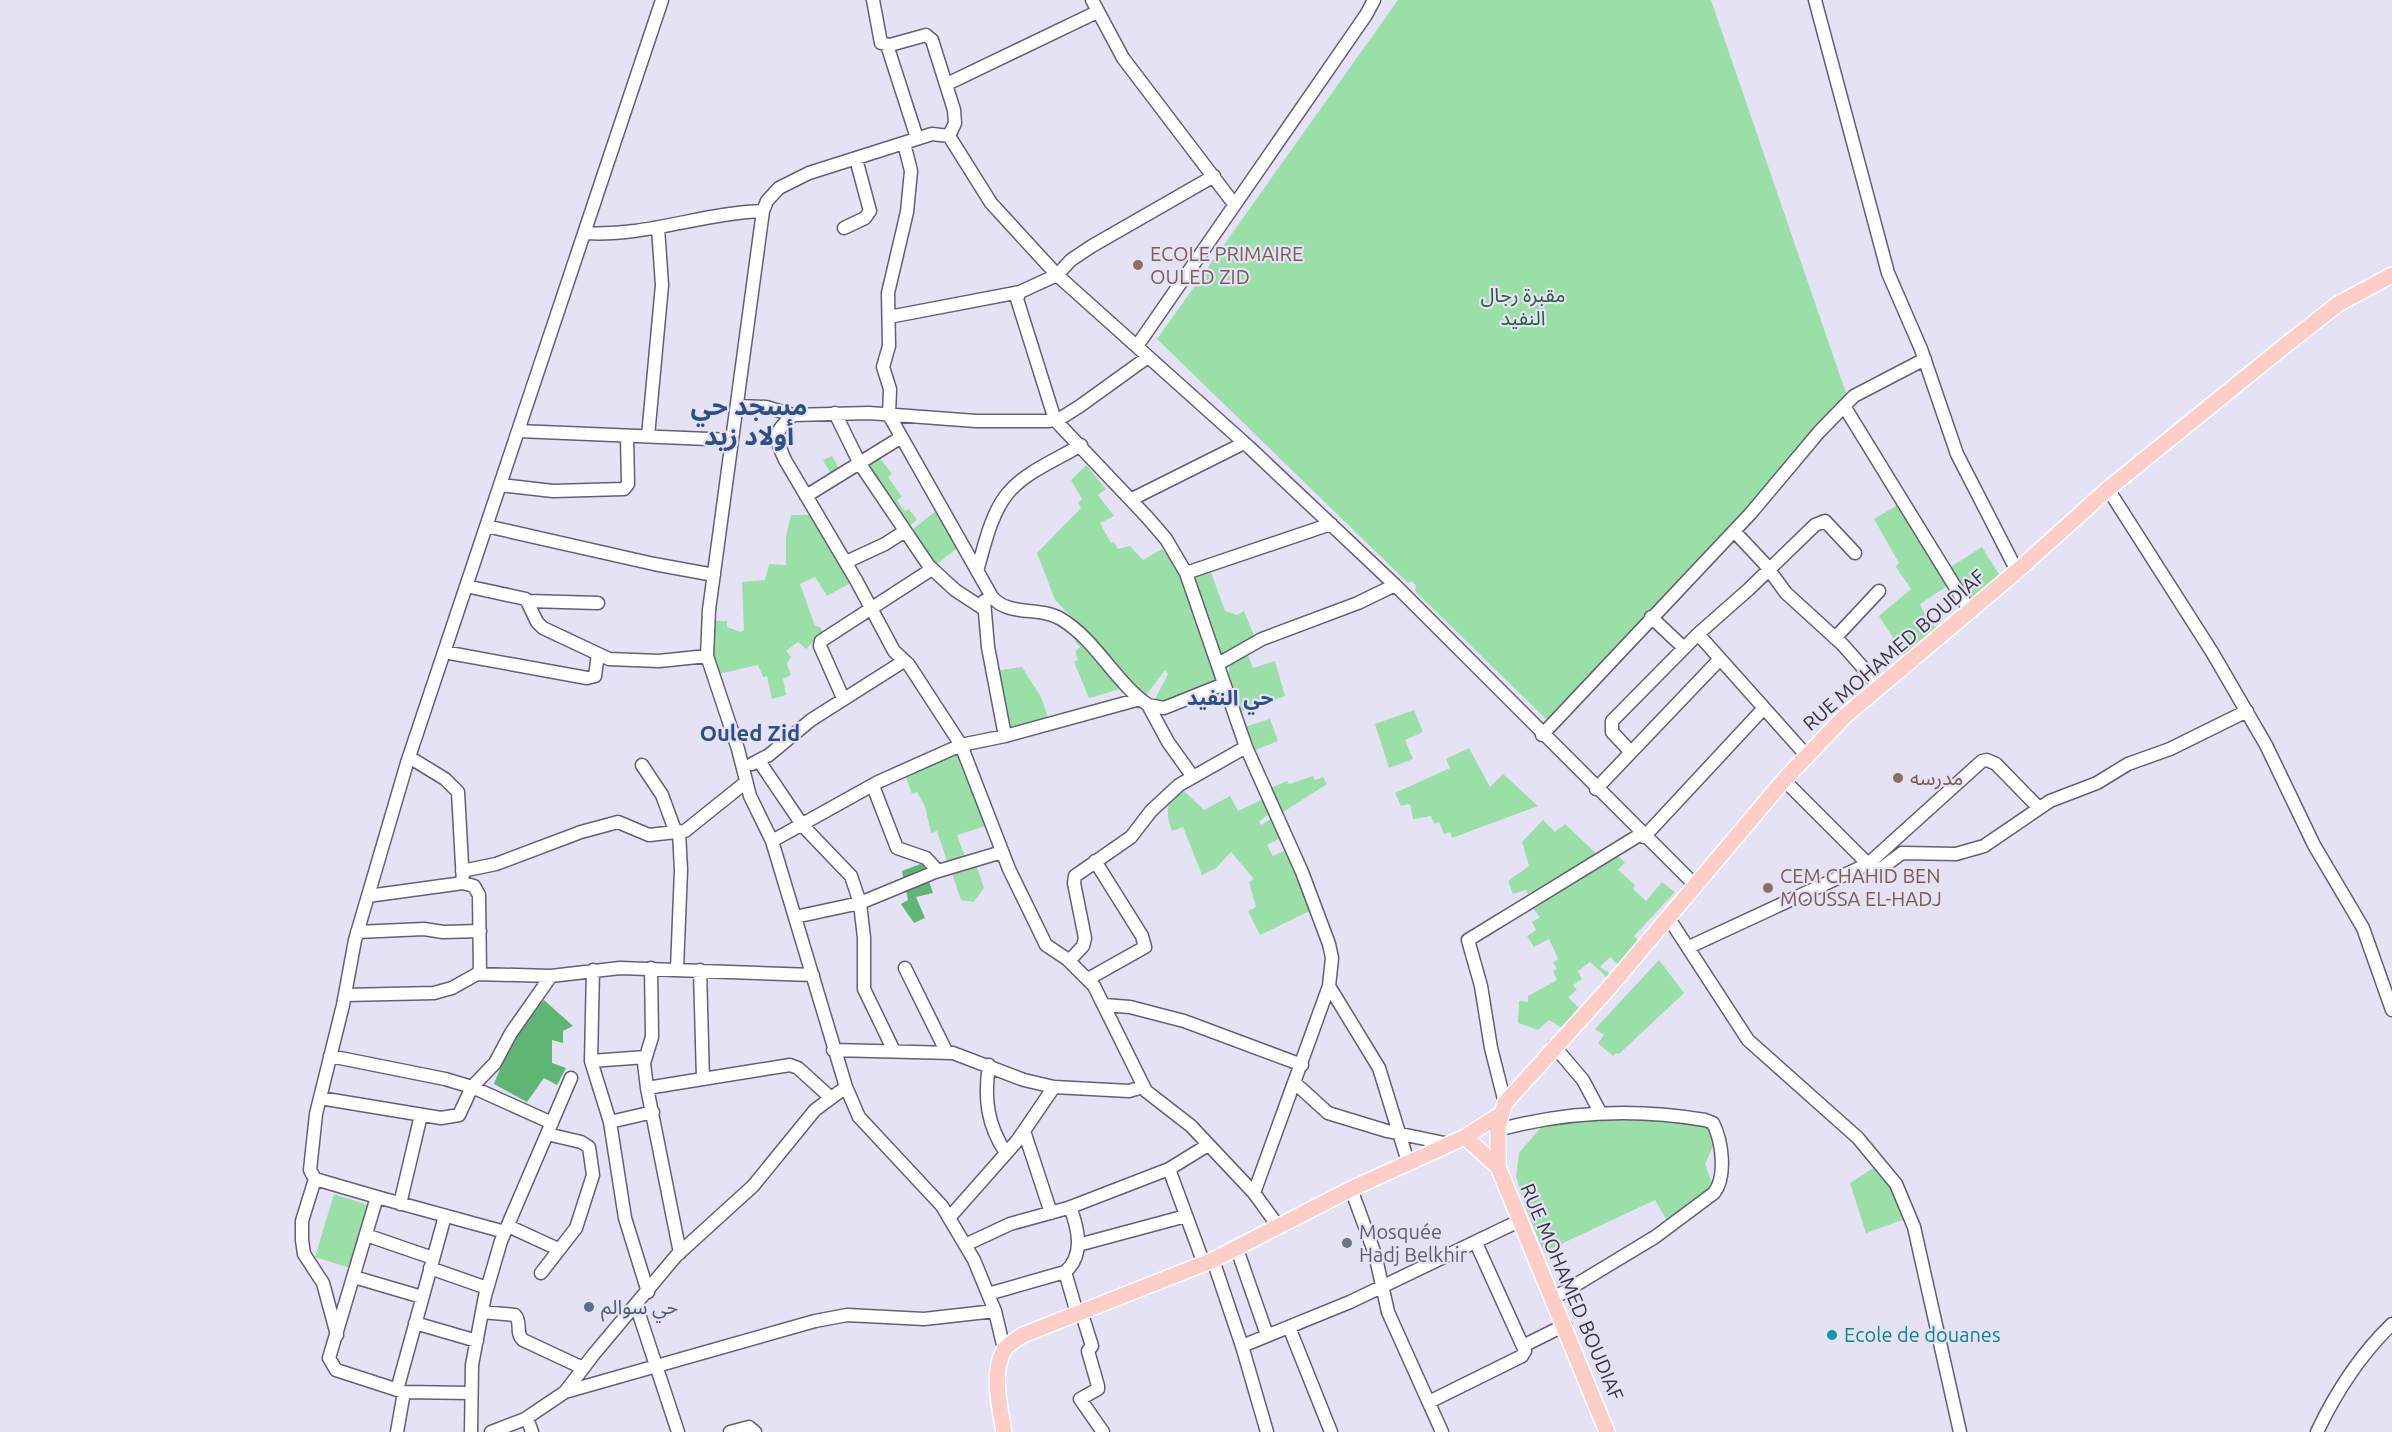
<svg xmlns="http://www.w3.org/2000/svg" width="2392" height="1432" font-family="Ubuntu,'Noto Sans Arabic',sans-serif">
<rect width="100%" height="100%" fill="#e6e2f6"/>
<path fill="#9adfa7" d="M1398,0H1711L1847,396L1810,433L1755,503L1549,722L1415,591L1416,586L1412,581L1408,583L1157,339Z
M832,456L839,468L831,474L823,460Z
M880,458L892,474L888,477L902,497L897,500L905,511L909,509L917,520L906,528L867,467Z
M1086,465L1106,489L1098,495L1114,516L1100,523L1111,543L1114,542L1118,549L1130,546L1143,560L1162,549L1180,571L1219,682C1206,706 1178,708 1154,701L1168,674L1165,670L1144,698L1113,660L1055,600L1037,553L1081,508L1078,503L1082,499L1071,480Z
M1899,504L1949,585L1920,604L1927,619L1939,630L1906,658L1879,616L1911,589L1896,567L1899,563L1874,519Z
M937,510L960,546L933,567L908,533Z
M791,515H812L854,581L827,596L815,577L800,584L815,626L820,627L823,633L806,649L798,642L786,651L791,657L787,664L791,675L783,679L786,695L772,699L767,676L763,677L758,665L719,674L712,651L715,621H727V627L741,632L744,630L742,582L765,580L769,564L786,565V536Z
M1982,547L2002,579L1973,603L1949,568Z
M1211,572L1225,611L1237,615L1244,611L1255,638L1222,659L1191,579Z
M1077,639L1117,679L1120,689L1089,698L1074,662L1078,660L1075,651L1080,647L1075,641Z
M1247,653L1253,668L1275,661L1285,696L1240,712L1228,681L1229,666Z
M1022,667L1041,697L1049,720L1010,732L995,671Z
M1414,710L1423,732L1405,740L1413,759L1389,768L1375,724Z
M1270,719L1278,741L1253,751L1244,727Z
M1469,748L1490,787L1503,774L1538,806L1452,838L1450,832L1444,834L1439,822L1434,824L1431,816L1413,819L1410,804L1401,806L1395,793L1450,768L1446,759Z
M961,751L986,826L957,835L966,860L948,864L937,831L931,833L925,806L917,792L912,794L904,772Z
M1313,776L1315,780L1323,777L1327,784L1280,814L1268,789L1287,781L1289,784Z
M1175,790L1184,791L1204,810L1230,796L1238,811L1265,798L1272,811L1259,822L1261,825L1272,818L1282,837L1267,845L1273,856L1288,849L1312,910L1260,935L1248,911L1256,907L1249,882L1254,879L1231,852L1216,868L1202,875L1183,827L1172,831C1166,816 1166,804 1175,790Z
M1543,820L1555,832L1565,824L1599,856L1528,894L1526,890L1513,894L1508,881L1529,866L1522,842Z
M1614,853L1625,862L1618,870L1635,885L1633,889L1646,901L1662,882L1675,892L1634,936L1644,945L1623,969L1610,957L1600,967L1615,977L1611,981L1590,962L1578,971L1582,979L1573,985L1577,990L1568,997L1580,1009L1564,1029L1549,1020L1538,1030L1518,1023L1519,1001L1528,1002V996L1557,980L1553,971L1557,969L1553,963L1558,959L1549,939L1534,947L1527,936L1536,930L1532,922L1540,917L1530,905L1605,863Z
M976,864L984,888L974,902L961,900L951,870Z
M1659,960L1684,993L1619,1054L1616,1053L1613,1056L1598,1043L1604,1035L1595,1029Z
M1596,1114L1706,1123L1715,1142L1705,1164L1714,1189L1669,1224L1655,1200L1544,1252L1528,1214L1516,1177L1519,1153L1542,1126L1555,1120Z
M1875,1167L1891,1186L1905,1219L1866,1233L1850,1183Z
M334,1194L368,1205L350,1268L315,1257Z"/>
<path fill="#5fb674" d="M923,863L933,893L916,897L925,918L914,923L901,904L908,900L902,871Z
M544,1000L573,1026L563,1031V1043L552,1040V1063L566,1068L557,1085L544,1078L527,1102L494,1084C509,1046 515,1029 544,1000Z"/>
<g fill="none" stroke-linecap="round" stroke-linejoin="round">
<g stroke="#646071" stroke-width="15">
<path id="minor" d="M873,0L881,43L890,45L926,35L932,40L954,110L955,123L949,136
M1092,0L1123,58L1234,204
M1815,0L1888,273L1921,349L1957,454L2017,571
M887,45L917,138
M947,84L1097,12
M904,143L911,171L907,212L888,293L889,346L883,367L890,389L889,415L992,597C1009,617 1040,606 1061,619C1096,640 1115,682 1148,705L1164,708L1224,684
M1214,176L1092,246L1071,260L1057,275L1020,292L1017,299L1055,420L1147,517L1166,539L1186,573L1246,747L1302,872L1329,944L1332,958L1329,986L1254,1193
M844,228L865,218L870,211L856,159
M585,233C646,237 702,213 763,211
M889,317L1020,292
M1137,346L1366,15L1374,0
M737,406L766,407L793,415L869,413L976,421H1049L1061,418L1080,406L1148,357
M1844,406L1970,611
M835,413L860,464L929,566L955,590L984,609
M793,415C773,434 774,435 785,460L856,580L894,651L909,665L961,745L1009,869L1046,945L1067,959L1094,986L1146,1091L1191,1126L1254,1193L1278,1226
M518,431L732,440
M648,436L662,285L658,228
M500,485L553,491L624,489L628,484L627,437
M2108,489L2212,652L2266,745L2314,845L2363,928L2392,1010
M806,496L900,438
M1132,499L1244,443
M486,526L654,564L714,575
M1734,531L1764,563L1786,593L1843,645L1879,686
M846,562L885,544L905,531
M977,571C984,547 991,513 1008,493C1025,472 1058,459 1081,445
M1186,573L1331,524
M466,586L526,599L537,622L543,628L609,659L659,661L707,656
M528,601L598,603
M984,601L988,647L1005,736
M1651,617L1684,648
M1698,634L1806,755
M1835,638L1879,591
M444,652L587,678L595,676L598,654
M1218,664L1262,639L1358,603L1395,585
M843,698L820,646L821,641L932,569
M1148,705L1168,742L1193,777
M1542,735L1751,513L1819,432L1854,396L1925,359
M1631,752L1612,732V721L1698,634L1749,589L1815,525L1825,521L1855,553
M759,761L803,826L851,876L860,903L864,938V989L894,1051
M752,764L769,755L811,720L904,661
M642,765L662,795L676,833
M1784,780L1872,868L1879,870L1902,853L1956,854L1984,846L2050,801L2097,783L2128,764L2170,749L2247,711
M873,786L897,848L926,858L938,871
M1596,789L1720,659
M1644,837L1764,708
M772,841L878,782L961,745L1005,736L1140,699
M462,871L496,864L581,832L618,822L649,835L685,831L746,782
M463,883L474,886L479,895L480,974
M368,896L463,883L458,792L445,779L409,757
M795,917L860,903L935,872L1002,852
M1668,917L1748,1040L1858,1138L1896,1184L1914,1227L1960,1432
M357,932L424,929L443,932L480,931
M1689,947L1868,864L1982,761L1987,760L1996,764L2038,807
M1069,961L1083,946L1085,938L1074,883L1075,876L1131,837L1151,811L1179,785L1246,747
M651,968L652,1037L644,1063L647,1088L790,1065L798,1068L831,1098
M905,968L947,1053
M677,969L681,870L679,832
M593,970L591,1061L610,1122L625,1218L648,1292
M700,970L703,1079
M1088,979L1145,947L1142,936L1095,861
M1329,986L1379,1068L1408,1162
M345,995L434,993L452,988L477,974L551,976
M1104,1005L1130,1007L1184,1021L1302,1065
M1554,1046L1583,1080L1600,1112
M833,1050L953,1053L1024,1080L1054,1087L1129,1091L1143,1087
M330,1056L445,1079L472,1087L552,1123
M591,1061L646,1057
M989,1065C984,1098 987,1125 1006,1153
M1295,1083L1328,1113L1387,1131L1449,1144
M647,1088L680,1253
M320,1098L441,1118L459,1115L472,1087L495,1063L511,1033L551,976L620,968L813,975
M1505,1103L1491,1048L1481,986L1468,940L1641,834
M610,1122L653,1112
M1498,1130C1567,1111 1634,1108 1705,1120L1713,1123C1722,1141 1727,1176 1714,1193L1655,1237L1554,1298
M1024,1131L1051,1213
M315,1179L302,1221V1240L304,1254L323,1283L337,1335
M1351,1189L1375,1254L1388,1312L1442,1432
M377,1197L505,1232
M400,1204L421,1115
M949,1218L1017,1141L1054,1087
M508,1226L558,1249
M366,1235L433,1258
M965,1245L1010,1224L1068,1208L1169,1169
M1078,1245L1186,1216
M1237,1249L1267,1335
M1213,1260L1242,1346L1267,1432
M1204,1264L1169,1169L1208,1145
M430,1268L487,1288
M1065,1272C1085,1255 1078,1228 1070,1207
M541,1273L576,1228L593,1175L589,1147L581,1142L547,1134
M354,1277L422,1297
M988,1294L1065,1272L1077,1313
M636,1305L678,1432
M1081,1311L1092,1346L1088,1351L1098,1386V1389L1080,1399L1103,1432
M482,1312L515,1315C522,1322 515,1333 523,1340L583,1368
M415,1323L477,1341
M1289,1327L1331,1432
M1242,1346L1350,1302L1521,1220
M1523,1346L1565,1325
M1004,1349L995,1311L974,1260L942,1206L859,1117L846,1087L772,841L750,796L738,749L707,656L709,610L763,211L767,201L779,188L809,173L932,134L949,136L991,203L1057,275L1250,448L1395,585L1694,884
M397,1390L445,1216
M565,1392L594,1354L676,1256L753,1186L815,1110L846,1087
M471,1393L404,1392L336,1370L329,1358L377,1197L315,1179L310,1170L316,1114L343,1005L355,940L407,763L662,0
M1429,1402L1522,1356L1525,1351L1476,1243
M527,1418L532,1432
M397,1432L404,1392
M471,1432L472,1365L485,1296L501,1241L571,1078
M491,1432L525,1419L565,1392L815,1321L847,1315L924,1319L995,1311
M730,1432L749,1427L755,1432
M2317,1432C2336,1392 2361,1354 2392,1324"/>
</g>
<g stroke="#fff" stroke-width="18">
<path id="major" d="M1465,1137L1498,1167
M1004,1432C1000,1408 991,1373 1004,1350C1008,1344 1017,1339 1023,1335L1213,1260L1351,1189L1465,1137L1501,1114
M1607,1432L1498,1167V1126L1505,1103L1608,989L1784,780L1845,716L2017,571L2108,489L2282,348L2338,304L2392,275"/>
</g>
<use href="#minor" stroke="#fff" stroke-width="12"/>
<use href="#major" stroke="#fdcec8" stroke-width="15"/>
</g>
<g fill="#8d6e63" stroke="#e6e2f6" stroke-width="2">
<circle cx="1138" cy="265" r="6"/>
<circle cx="1898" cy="778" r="6"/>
<circle cx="1768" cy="888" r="6"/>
</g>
<circle fill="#6b7280" stroke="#e6e2f6" stroke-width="2" cx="1347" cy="1243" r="6"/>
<circle fill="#5c6f8a" stroke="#e6e2f6" stroke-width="2" cx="589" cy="1307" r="6"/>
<circle fill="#0f9aa8" stroke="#e6e2f6" stroke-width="2" cx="1832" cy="1335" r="6"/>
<g text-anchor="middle" stroke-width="4.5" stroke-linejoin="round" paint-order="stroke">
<g font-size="20" fill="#785e54" stroke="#e6e2f6" text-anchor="start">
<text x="1150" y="261">ECOLE PRIMAIRE<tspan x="1150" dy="23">OULED ZID</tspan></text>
<text x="1910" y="785">مدرسه</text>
<text x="1780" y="883">CEM CHAHID BEN<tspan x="1780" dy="23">MOUSSA EL-HADJ</tspan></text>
</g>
<g font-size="20" fill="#246135" stroke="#e6e2f6">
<text x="1523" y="302">مقبرة رجال<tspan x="1523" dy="23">النفيد</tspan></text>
</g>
<g font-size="20" fill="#36343c" stroke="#e6e2f6">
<text transform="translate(1894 650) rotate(-41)" y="7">RUE MOHAMED BOUDIAF</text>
<text transform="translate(1572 1292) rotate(67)" y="7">RUE MOHAMED BOUDIAF</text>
</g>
<g font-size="20" fill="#5b616d" stroke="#e6e2f6" text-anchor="start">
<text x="1359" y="1239">Mosquée<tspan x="1359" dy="23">Hadj Belkhir</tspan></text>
</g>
<g font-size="20" fill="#4e5e75" stroke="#e6e2f6" text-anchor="start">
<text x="601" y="1314">حي سوالم</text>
</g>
<g font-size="20" fill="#0d838f" stroke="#e6e2f6" text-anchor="start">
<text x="1844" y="1342">Ecole de douanes</text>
</g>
<g font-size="21" font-weight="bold" fill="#2e4f86" stroke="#e6e2f6">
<text x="1230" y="705">حي النفيد</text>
</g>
<g font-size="22" font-weight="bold" fill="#2e4f86" stroke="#e6e2f6">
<text x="750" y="741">Ouled Zid</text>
</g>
<g font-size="26" font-weight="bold" fill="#2e4f86" stroke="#e6e2f6">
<text x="749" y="415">مسجد حي<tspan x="749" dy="30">أولاد زيد</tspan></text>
</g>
</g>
</svg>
